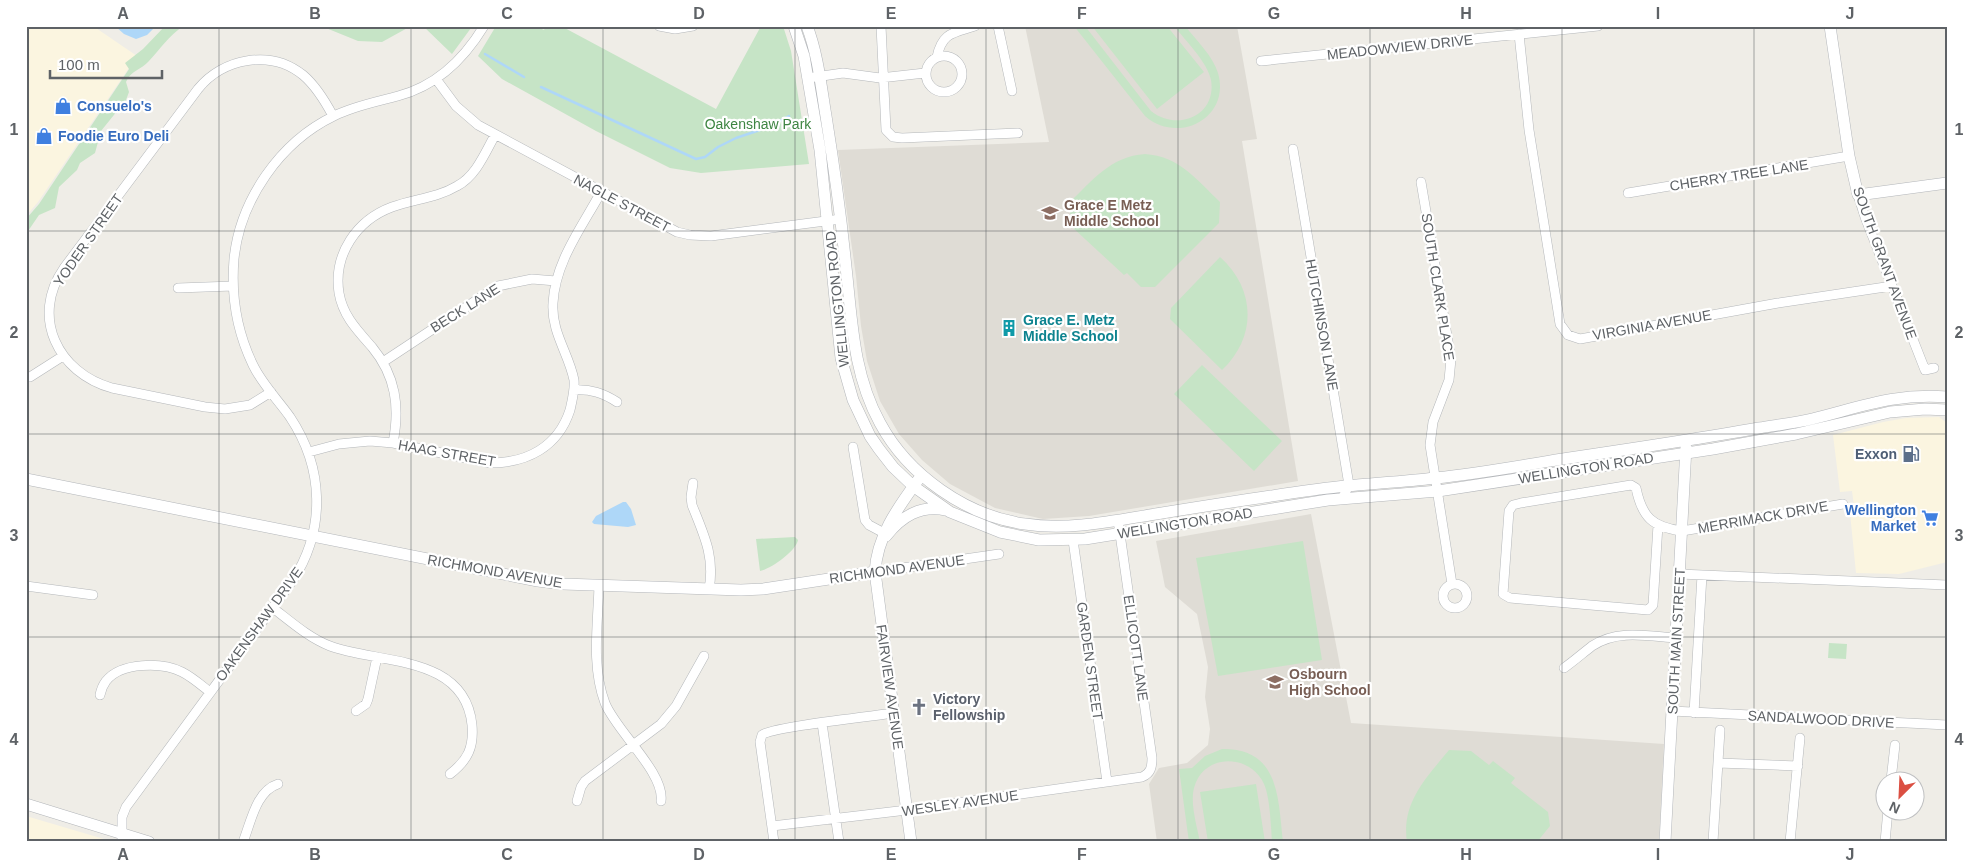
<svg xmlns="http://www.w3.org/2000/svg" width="1973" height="868" font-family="Arial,sans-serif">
<rect width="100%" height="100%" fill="#efede7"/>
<path fill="#fbf5e0" d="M26,26H93L137,56L38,202L26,216Z
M1939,417L1947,423V562L1899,574L1856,573L1850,513H1855L1852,491L1840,492L1833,435L1883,422L1906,418Z
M26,816L104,839L107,842H26Z"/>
<path fill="#dfdcd5" d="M1025,26H1237L1257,139L1242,141L1298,481L1089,516L1043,519L995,508L950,484L922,460L899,434L880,401L867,361L861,326L856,276L838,150L1049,142Z
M1311,514L1351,723L1664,744L1659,842H1157L1149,784L1159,768L1187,763L1208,745L1210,729L1205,697L1208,667L1197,614L1165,587L1156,541Z"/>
<path fill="#c6e4c6" d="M165,26H183C169,36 160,49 149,61C141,70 131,70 126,82L129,92L126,100L101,131L95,153L80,163L77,170L59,187L55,208L39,215L26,234V219L39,204L129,69L125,63L143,49Z
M321,26H411L382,42L358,41Z
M423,26H469L471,28L452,54Z
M496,26H535L544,30L546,26H561L716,109L761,26H783L791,51L809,164L701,173L670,168L596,131L502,79L478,56Z
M1074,26H1085L1151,111C1177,132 1217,116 1211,80C1208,63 1186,41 1174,26H1185C1196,40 1213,56 1218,73C1231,118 1178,145 1145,116Z
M1092,26H1167L1204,72L1157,109Z
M1145,154C1179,156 1197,180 1220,202L1219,223L1155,287H1141L1127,273L1124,275L1072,227L1069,203C1092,181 1111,156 1145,154Z
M1220,257C1256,289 1257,337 1222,370L1170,319L1171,308Z
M1202,365L1282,441L1254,471L1174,394Z
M795,537L798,540C796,551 771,569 760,571L756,539Z
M1303,541L1322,660L1218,676L1196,558Z
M1829,643L1847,644L1846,659L1828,658Z
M1222,749C1280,748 1278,799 1283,842H1272C1271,827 1270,797 1264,784C1250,753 1203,753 1194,788C1190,804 1197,826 1200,842H1189L1179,769L1192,768L1205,756Z
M1449,750L1471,751L1489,765L1493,761L1515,778L1511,783L1548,812L1550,826L1537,842H1407C1401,803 1426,778 1449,750Z
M1256,784L1265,842H1208L1200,792Z"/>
<path fill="#aed7f8" d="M115,26H156L147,35L136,39L124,34Z
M623,502H626L631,509L636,525L628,527L594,524L592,522L596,516Z"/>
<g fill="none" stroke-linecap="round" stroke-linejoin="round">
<path stroke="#aed7f8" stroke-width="2.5" d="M485,54L524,77
M541,87L696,159L705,157L718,147L736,138L766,128L789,116"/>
<g stroke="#b4b7ba" stroke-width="10">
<path id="street" d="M659,26L675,29L693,26
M881,26L886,130L893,137L902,138L1018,133
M998,26L1012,91
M1519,34L1529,130L1560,324L1568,335L1580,339L1778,303L1892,286
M926 74a18 18 0 1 1 36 0a18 18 0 1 1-36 0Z
M937,57C942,32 954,33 975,26
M1261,61L1598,26
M808,78L843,73L880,78L925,73
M436,79L456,106L478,125L677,232L690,235L711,236L841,219
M1293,149L1349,485L1342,499
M1421,182L1451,359L1449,380L1433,422L1430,445L1452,584
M1628,193L1849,156
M1858,195L1865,217L1925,370L1934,368
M178,288L233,286
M383,362L498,286L532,279L556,281
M30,377L63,356
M574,390C591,389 603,393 617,402
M271,392L250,405L225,409L205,407L112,388C58,373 30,317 64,268L198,89C223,58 271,49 303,75C316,86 325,101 333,116
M393,443C400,407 396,376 372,347C357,330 343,316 339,293C333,254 357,220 392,207C414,199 437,198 457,186C476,176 485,153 495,135
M853,447L865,520L869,525L884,533
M309,452L339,444L370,441L393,443L490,463C527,463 558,447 570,410C572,401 575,390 574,380C569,354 551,332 553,303C555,262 582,227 601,192
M693,483L691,497L692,505C704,535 715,557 709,589
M1658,525L1653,605L1648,610L1510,598L1503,594L1509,511L1513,505L1521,503L1631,485L1636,488C1642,517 1652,527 1682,531L1843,504
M1073,540L1107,782
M875,572L999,554
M1679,574L1947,585
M1443 596a12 12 0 1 1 24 0a12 12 0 1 1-24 0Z
M599,585C598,624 591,666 605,703C616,731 665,773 661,801
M26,586L93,595
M273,608C290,621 309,638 330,646C378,664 465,654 472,725C474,747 468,760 450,774
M1564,668C1574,661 1583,653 1592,646C1617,629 1648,636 1676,638
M100,695C101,690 103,685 106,681C121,662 162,662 182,672C192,677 201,685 210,692
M356,711L366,704L368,699L377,657
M1672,711L1947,725
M1694,713L1702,575
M822,723L839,842
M1718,763L1798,766
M1891,780L1895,745
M577,801L581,787L585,781L661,724L676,706L704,656
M772,826L907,810L1142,777C1151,773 1152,767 1152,758L1118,520
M122,842V817L126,807L293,580C326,529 324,468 290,417C278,400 262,384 253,365C237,332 231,295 234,259C240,200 280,142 334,116C354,106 376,102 398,96C436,86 464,59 484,26
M243,842C251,822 256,791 278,784
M774,842L760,742L762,735C770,727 874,716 894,713
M1713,842L1720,730
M1790,842L1800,738
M1885,842L1888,810"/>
</g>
<g stroke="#b3b6ba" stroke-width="12">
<path id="secondary" d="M794,26L804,56L820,150L841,358L853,400L870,436L879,449L893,467L913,486L950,512L1000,532L1039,540L1085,539L1328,500L1438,491L1713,449L1796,434L1890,412L1925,409L1947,410
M807,26C818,55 821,86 826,116C834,166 841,217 846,267C852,321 853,374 880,423C908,475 966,516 1025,524C1071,531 1117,520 1162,513C1212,505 1262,497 1313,490C1353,484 1394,483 1435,478C1475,474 1515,467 1556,460C1624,450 1692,440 1759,428C1777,425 1795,423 1812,419C1861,407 1894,393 1947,397
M1830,26L1849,156L1858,195L1947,183
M26,479L538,581L563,584L741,590L763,589L875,572
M886,536C902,516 920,505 946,510
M26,804L149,842
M911,842L875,572C877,536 897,509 918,480
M1665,842L1686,447"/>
</g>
<use href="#street" stroke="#fff" stroke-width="9"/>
<use href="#secondary" stroke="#fff" stroke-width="11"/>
</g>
<path fill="none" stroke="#5e6266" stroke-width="1" stroke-opacity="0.55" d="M219,26V842M411,26V842M603,26V842M795,26V842M986,26V842M1178,26V842M1370,26V842M1562,26V842M1754,26V842M26,231H1947M26,434H1947M26,637H1947"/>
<defs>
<g id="shop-bare" transform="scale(1.35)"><path d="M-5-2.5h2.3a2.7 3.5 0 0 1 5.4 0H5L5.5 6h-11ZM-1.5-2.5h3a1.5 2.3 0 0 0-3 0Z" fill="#3f7fe0" stroke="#fff" stroke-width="2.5" paint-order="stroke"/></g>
<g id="school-bare" transform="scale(1.35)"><path d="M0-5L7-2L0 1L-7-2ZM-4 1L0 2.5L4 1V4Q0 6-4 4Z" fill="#8d6e63" stroke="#fff" stroke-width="2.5" paint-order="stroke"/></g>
<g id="building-bare" transform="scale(1.35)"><path d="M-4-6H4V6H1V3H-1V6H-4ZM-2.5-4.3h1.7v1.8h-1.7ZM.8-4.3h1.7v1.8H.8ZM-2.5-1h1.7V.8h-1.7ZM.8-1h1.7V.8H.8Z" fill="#0f9aa8" stroke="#fff" stroke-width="2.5" paint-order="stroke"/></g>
<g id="fuel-bare" transform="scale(1.35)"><path d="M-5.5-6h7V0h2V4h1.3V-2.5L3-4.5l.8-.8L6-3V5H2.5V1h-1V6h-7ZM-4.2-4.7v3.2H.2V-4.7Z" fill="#5c6f8a" stroke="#fff" stroke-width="2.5" paint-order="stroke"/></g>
<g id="supermarket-bare" transform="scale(1.35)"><path d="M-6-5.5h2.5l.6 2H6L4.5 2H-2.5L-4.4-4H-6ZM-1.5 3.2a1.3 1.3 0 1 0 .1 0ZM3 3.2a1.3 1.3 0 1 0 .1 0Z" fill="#3f7fe0" stroke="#fff" stroke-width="2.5" paint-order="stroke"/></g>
<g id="church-bare" transform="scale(1.35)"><path d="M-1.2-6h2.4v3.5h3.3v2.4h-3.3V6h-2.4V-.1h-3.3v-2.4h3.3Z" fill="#6b7280" stroke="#fff" stroke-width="2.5" paint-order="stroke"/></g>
</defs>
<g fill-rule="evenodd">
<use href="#shop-bare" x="63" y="106"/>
<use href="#shop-bare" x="44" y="136"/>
<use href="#school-bare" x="1050" y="213"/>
<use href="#building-bare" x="1009" y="328"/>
<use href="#fuel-bare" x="1911" y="454"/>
<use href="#supermarket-bare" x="1930" y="518"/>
<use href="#school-bare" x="1275" y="682"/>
<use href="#church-bare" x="919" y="707"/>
</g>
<g text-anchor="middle" stroke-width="4.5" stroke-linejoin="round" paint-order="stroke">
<g font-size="14" fill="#5e6266" stroke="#fff">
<text transform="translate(1400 47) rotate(-6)" y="5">MEADOWVIEW DRIVE</text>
<text transform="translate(1739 175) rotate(-9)" y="5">CHERRY TREE LANE</text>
<text transform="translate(622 203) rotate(28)" y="5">NAGLE STREET</text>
<text transform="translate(88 240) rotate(-55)" y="5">YODER STREET</text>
<text transform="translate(1885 263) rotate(70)" y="5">SOUTH GRANT AVENUE</text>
<text transform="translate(1438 287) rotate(81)" y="5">SOUTH CLARK PLACE</text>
<text transform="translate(837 299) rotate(-96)" y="5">WELLINGTON ROAD</text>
<text transform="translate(465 308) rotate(-32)" y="5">BECK LANE</text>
<text transform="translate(1322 325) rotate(80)" y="5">HUTCHINSON LANE</text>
<text transform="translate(1652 325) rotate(-10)" y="5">VIRGINIA AVENUE</text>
<text transform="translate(447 453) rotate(10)" y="5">HAAG STREET</text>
<text transform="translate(1586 468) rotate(-9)" y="5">WELLINGTON ROAD</text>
<text transform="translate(1763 517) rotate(-10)" y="5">MERRIMACK DRIVE</text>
<text transform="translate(1185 523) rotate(-9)" y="5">WELLINGTON ROAD</text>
<text transform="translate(897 569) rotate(-8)" y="5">RICHMOND AVENUE</text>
<text transform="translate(495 571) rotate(10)" y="5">RICHMOND AVENUE</text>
<text transform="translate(259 624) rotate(-54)" y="5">OAKENSHAW DRIVE</text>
<text transform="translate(1676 641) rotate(-87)" y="5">SOUTH MAIN STREET</text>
<text transform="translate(1136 648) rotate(82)" y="5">ELLICOTT LANE</text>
<text transform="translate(1090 661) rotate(82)" y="5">GARDEN STREET</text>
<text transform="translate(890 687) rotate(82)" y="5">FAIRVIEW AVENUE</text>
<text transform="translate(1821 719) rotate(3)" y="5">SANDALWOOD DRIVE</text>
<text transform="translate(960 803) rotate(-8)" y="5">WESLEY AVENUE</text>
</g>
<g font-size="14" font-weight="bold" fill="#366cbe" stroke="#fff" text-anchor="start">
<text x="77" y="111">Consuelo's</text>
<text x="58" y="141">Foodie Euro Deli</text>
<text x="1916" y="515" text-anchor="end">Wellington<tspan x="1916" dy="16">Market</tspan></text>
</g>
<g font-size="14" fill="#3e8542" stroke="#fff">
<text x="758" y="129">Oakenshaw Park</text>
</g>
<g font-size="14" font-weight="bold" fill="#785e54" stroke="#fff" text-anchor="start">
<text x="1064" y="210">Grace E Metz<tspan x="1064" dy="16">Middle School</tspan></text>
<text x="1289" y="679">Osbourn<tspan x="1289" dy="16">High School</tspan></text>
</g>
<g font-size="14" font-weight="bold" fill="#0d838f" stroke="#fff" text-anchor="start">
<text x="1023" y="325">Grace E. Metz<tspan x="1023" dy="16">Middle School</tspan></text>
</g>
<g font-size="14" font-weight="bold" fill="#4e5e75" stroke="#fff" text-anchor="end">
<text x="1897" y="459">Exxon</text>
</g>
<g font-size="14" font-weight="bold" fill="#5b616d" stroke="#fff" text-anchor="start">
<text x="933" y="704">Victory<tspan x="933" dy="16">Fellowship</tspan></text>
</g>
</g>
<rect width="1973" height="868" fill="none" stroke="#ffffff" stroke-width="55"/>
<g transform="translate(1900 796) rotate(204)"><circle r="24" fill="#ffffff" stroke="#bfc0c2"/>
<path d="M0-4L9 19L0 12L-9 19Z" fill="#db4f42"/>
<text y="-8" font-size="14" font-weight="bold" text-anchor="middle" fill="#5e6266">N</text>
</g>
<path d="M50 70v8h112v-8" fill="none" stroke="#5e6266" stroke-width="2.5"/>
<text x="58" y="70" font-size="15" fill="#5e6266" stroke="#ffffff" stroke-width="4" paint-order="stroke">100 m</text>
<rect x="28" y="28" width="1918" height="812" fill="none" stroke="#5e6266" stroke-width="2"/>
<g font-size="16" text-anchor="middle" font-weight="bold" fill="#5e6266">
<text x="123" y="19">A</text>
<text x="315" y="19">B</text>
<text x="507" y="19">C</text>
<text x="699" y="19">D</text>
<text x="891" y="19">E</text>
<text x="1082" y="19">F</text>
<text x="1274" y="19">G</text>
<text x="1466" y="19">H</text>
<text x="1658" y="19">I</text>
<text x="1850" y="19">J</text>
<text x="14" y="135">1</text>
<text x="1959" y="135">1</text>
<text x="14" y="338">2</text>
<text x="1959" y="338">2</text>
<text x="14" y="541">3</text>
<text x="1959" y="541">3</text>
<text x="14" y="745">4</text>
<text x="1959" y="745">4</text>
<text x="123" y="860">A</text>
<text x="315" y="860">B</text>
<text x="507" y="860">C</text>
<text x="699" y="860">D</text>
<text x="891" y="860">E</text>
<text x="1082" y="860">F</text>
<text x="1274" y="860">G</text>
<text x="1466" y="860">H</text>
<text x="1658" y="860">I</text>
<text x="1850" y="860">J</text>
</g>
</svg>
